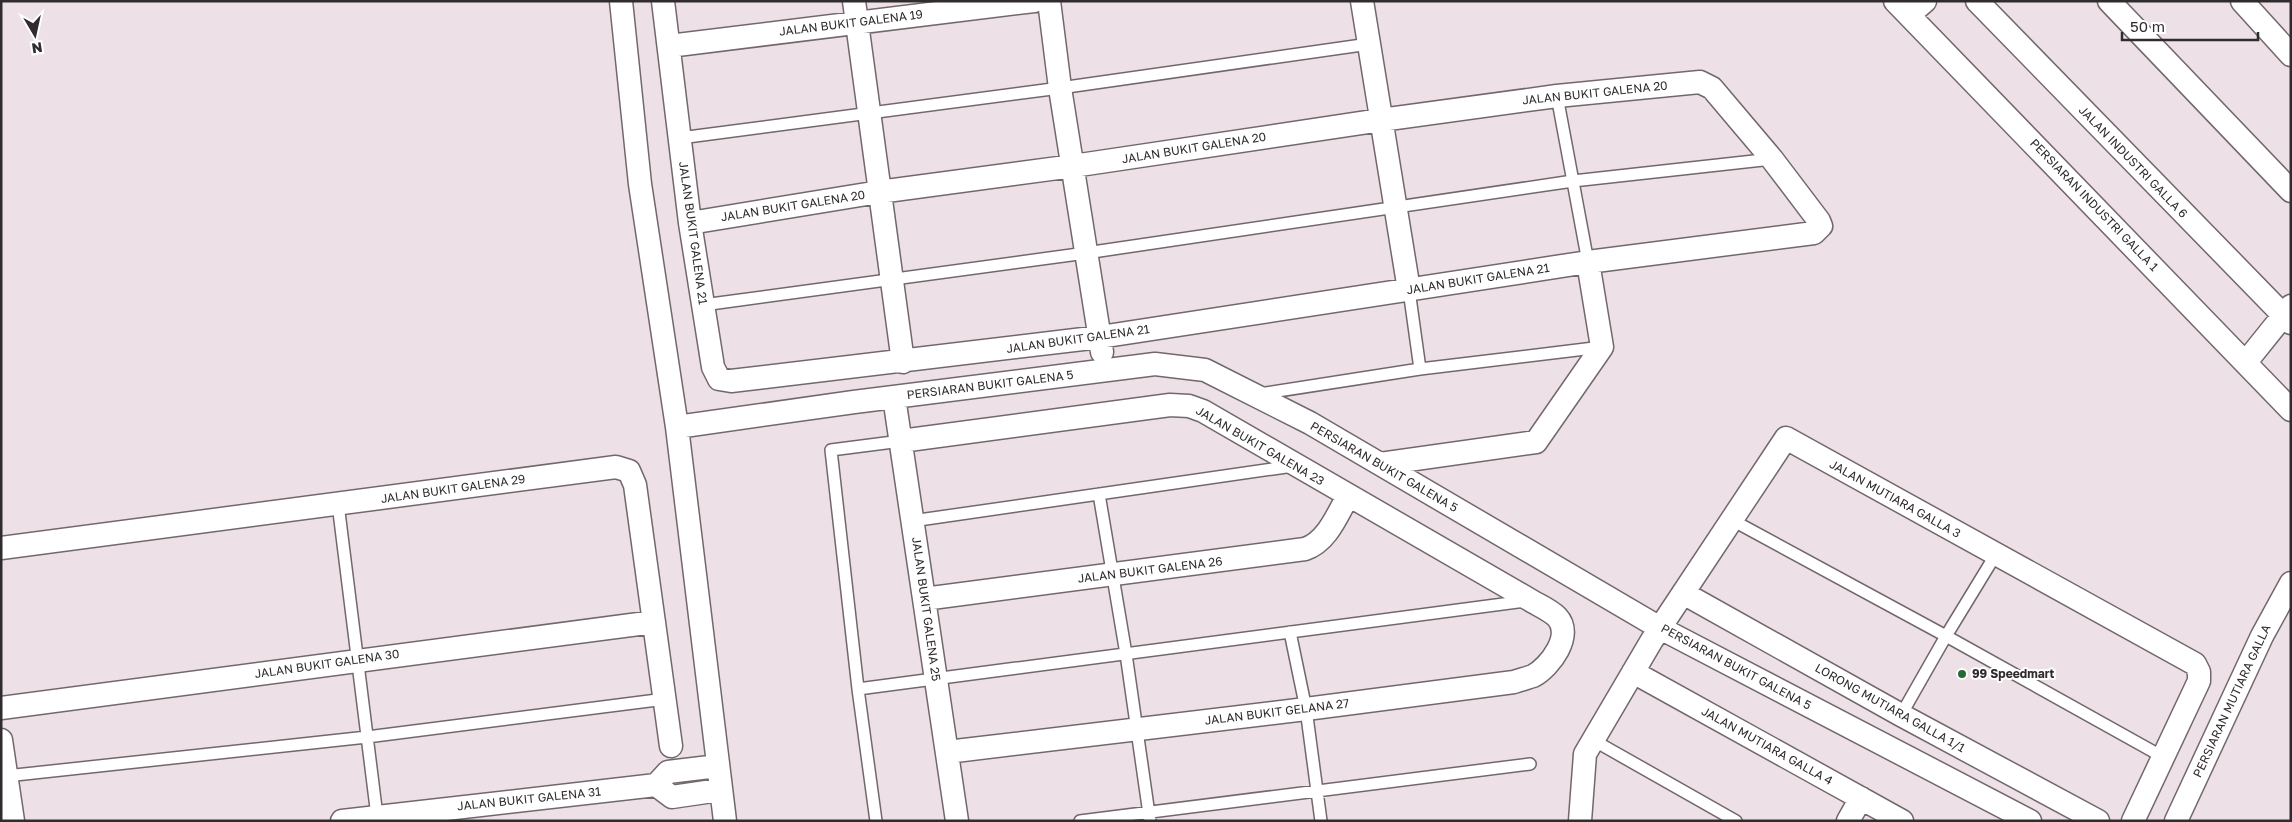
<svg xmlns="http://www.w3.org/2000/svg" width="2292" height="822" font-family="'Golos Text',sans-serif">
<rect width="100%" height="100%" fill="#ede1e7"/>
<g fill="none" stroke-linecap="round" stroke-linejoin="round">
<g stroke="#72676d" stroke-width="14">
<path id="service" d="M1557,96L1588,262
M680,138L1060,88L1369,44
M1409,290L1420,369
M703,305L1086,253L1573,181L1772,159
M1259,394L1420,369L1602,347
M1099,494L1126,654L1150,821
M338,504L377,816
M1732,520L1946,636L2163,757
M912,521L1293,466
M1290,632L1306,709L1321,821
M858,689L1526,601
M1901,715L1946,636L1996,554
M1593,740L1736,821
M6,776L367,737L665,699
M876,821L858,689L831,450L901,441
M1080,821L1530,764"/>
</g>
<g stroke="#72676d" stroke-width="25">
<path id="minor" d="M621,1L640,184L677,427L725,821
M663,1L690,223L713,367L719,379L731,381L1100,337L1588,262L1814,233L1821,226L1819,221L1772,159L1712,88L1700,82L1557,96L1381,120L1073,166L879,192L690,223
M854,1L903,362
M1049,1L1060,88L1102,352
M1362,1L1409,290
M1895,1L2291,410
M1977,1L2291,323
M2109,1L2291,191
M2242,1L2291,55
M1909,15L1925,1
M669,46L1034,1
M2246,362L2291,306
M894,397L957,821
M677,427L854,402L1155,364L1205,370L1310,423L1660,628L2030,821
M901,441L1170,405L1189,406L1203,411L1530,600C1538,605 1550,610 1557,617C1574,635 1550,667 1533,676C1527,678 1520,680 1514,682L1306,709L947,752
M1380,464L1536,442L1602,347L1588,262
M1,548L616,467L629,471L635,485L671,746
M1683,593L1901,715L2098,821
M924,599L1305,549C1327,542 1337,515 1348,496
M1633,672L1902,821
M1,708L654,622
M1,740L13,821
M656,785L672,797L720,790
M342,821L656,785L668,772L718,766
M1580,821L1585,754L1652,640L1786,438L2195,664L2199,672V681L2133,821
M1848,821L1861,798
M2176,821L2262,636L2291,583"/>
</g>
<use href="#service" stroke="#fff" stroke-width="11"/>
<use href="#minor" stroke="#fff" stroke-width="22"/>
</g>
<circle fill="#266933" stroke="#fff" stroke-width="2" cx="1962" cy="674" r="5"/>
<g text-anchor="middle" stroke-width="4" stroke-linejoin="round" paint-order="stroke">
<g font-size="12" fill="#302c2e" stroke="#fff">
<text transform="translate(851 23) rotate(-7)" y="4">JALAN BUKIT GALENA 19</text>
<text transform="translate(1595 93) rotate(-6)" y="4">JALAN BUKIT GALENA 20</text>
<text transform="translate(1194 148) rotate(-9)" y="4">JALAN BUKIT GALENA 20</text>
<text transform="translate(2133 162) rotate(46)" y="4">JALAN INDUSTRI GALLA 6</text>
<text transform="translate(2094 205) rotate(46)" y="4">PERSIARAN INDUSTRI GALLA 1</text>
<text transform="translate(793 206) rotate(-9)" y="4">JALAN BUKIT GALENA 20</text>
<text transform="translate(693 233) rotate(82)" y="4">JALAN BUKIT GALENA 21</text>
<text transform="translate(1478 279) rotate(-9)" y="4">JALAN BUKIT GALENA 21</text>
<text transform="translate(1078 339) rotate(-8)" y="4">JALAN BUKIT GALENA 21</text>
<text transform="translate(990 385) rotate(-7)" y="4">PERSIARAN BUKIT GALENA 5</text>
<text transform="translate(1260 446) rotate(30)" y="4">JALAN BUKIT GALENA 23</text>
<text transform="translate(1384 467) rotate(30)" y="4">PERSIARAN BUKIT GALENA 5</text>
<text transform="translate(453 489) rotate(-8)" y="4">JALAN BUKIT GALENA 29</text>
<text transform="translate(1895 499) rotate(29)" y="4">JALAN MUTIARA GALLA 3</text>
<text transform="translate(1150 570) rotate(-7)" y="4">JALAN BUKIT GALENA 26</text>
<text transform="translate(926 609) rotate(82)" y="4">JALAN BUKIT GALENA 25</text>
<text transform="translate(327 664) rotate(-8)" y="4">JALAN BUKIT GALENA 30</text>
<text transform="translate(1736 667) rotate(28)" y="4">PERSIARAN BUKIT GALENA 5</text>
<text transform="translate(2232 701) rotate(-65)" y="4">PERSIARAN MUTIARA GALLA</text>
<text transform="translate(1890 708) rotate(29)" y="4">LORONG MUTIARA GALLA 1/1</text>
<text transform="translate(1277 712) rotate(-7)" y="4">JALAN BUKIT GELANA 27</text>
<text transform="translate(1767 746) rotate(29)" y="4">JALAN MUTIARA GALLA 4</text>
<text transform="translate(529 799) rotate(-6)" y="4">JALAN BUKIT GALENA 31</text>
</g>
<g font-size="12" font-weight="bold" fill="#302c2e" stroke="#fff" text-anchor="start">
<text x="1972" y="678">99 Speedmart</text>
</g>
</g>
<rect width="2292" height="822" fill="none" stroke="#302c2e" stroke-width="5"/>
<g transform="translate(35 35) rotate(171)" stroke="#ffffff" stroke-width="4" paint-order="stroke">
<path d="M0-4L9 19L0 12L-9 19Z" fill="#302c2e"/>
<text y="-8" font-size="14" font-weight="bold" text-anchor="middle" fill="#302c2e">N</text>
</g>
<path d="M2122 32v8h136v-8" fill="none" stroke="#302c2e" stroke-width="2.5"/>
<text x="2130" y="32" font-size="15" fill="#302c2e" stroke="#ffffff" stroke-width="4" paint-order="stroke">50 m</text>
</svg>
